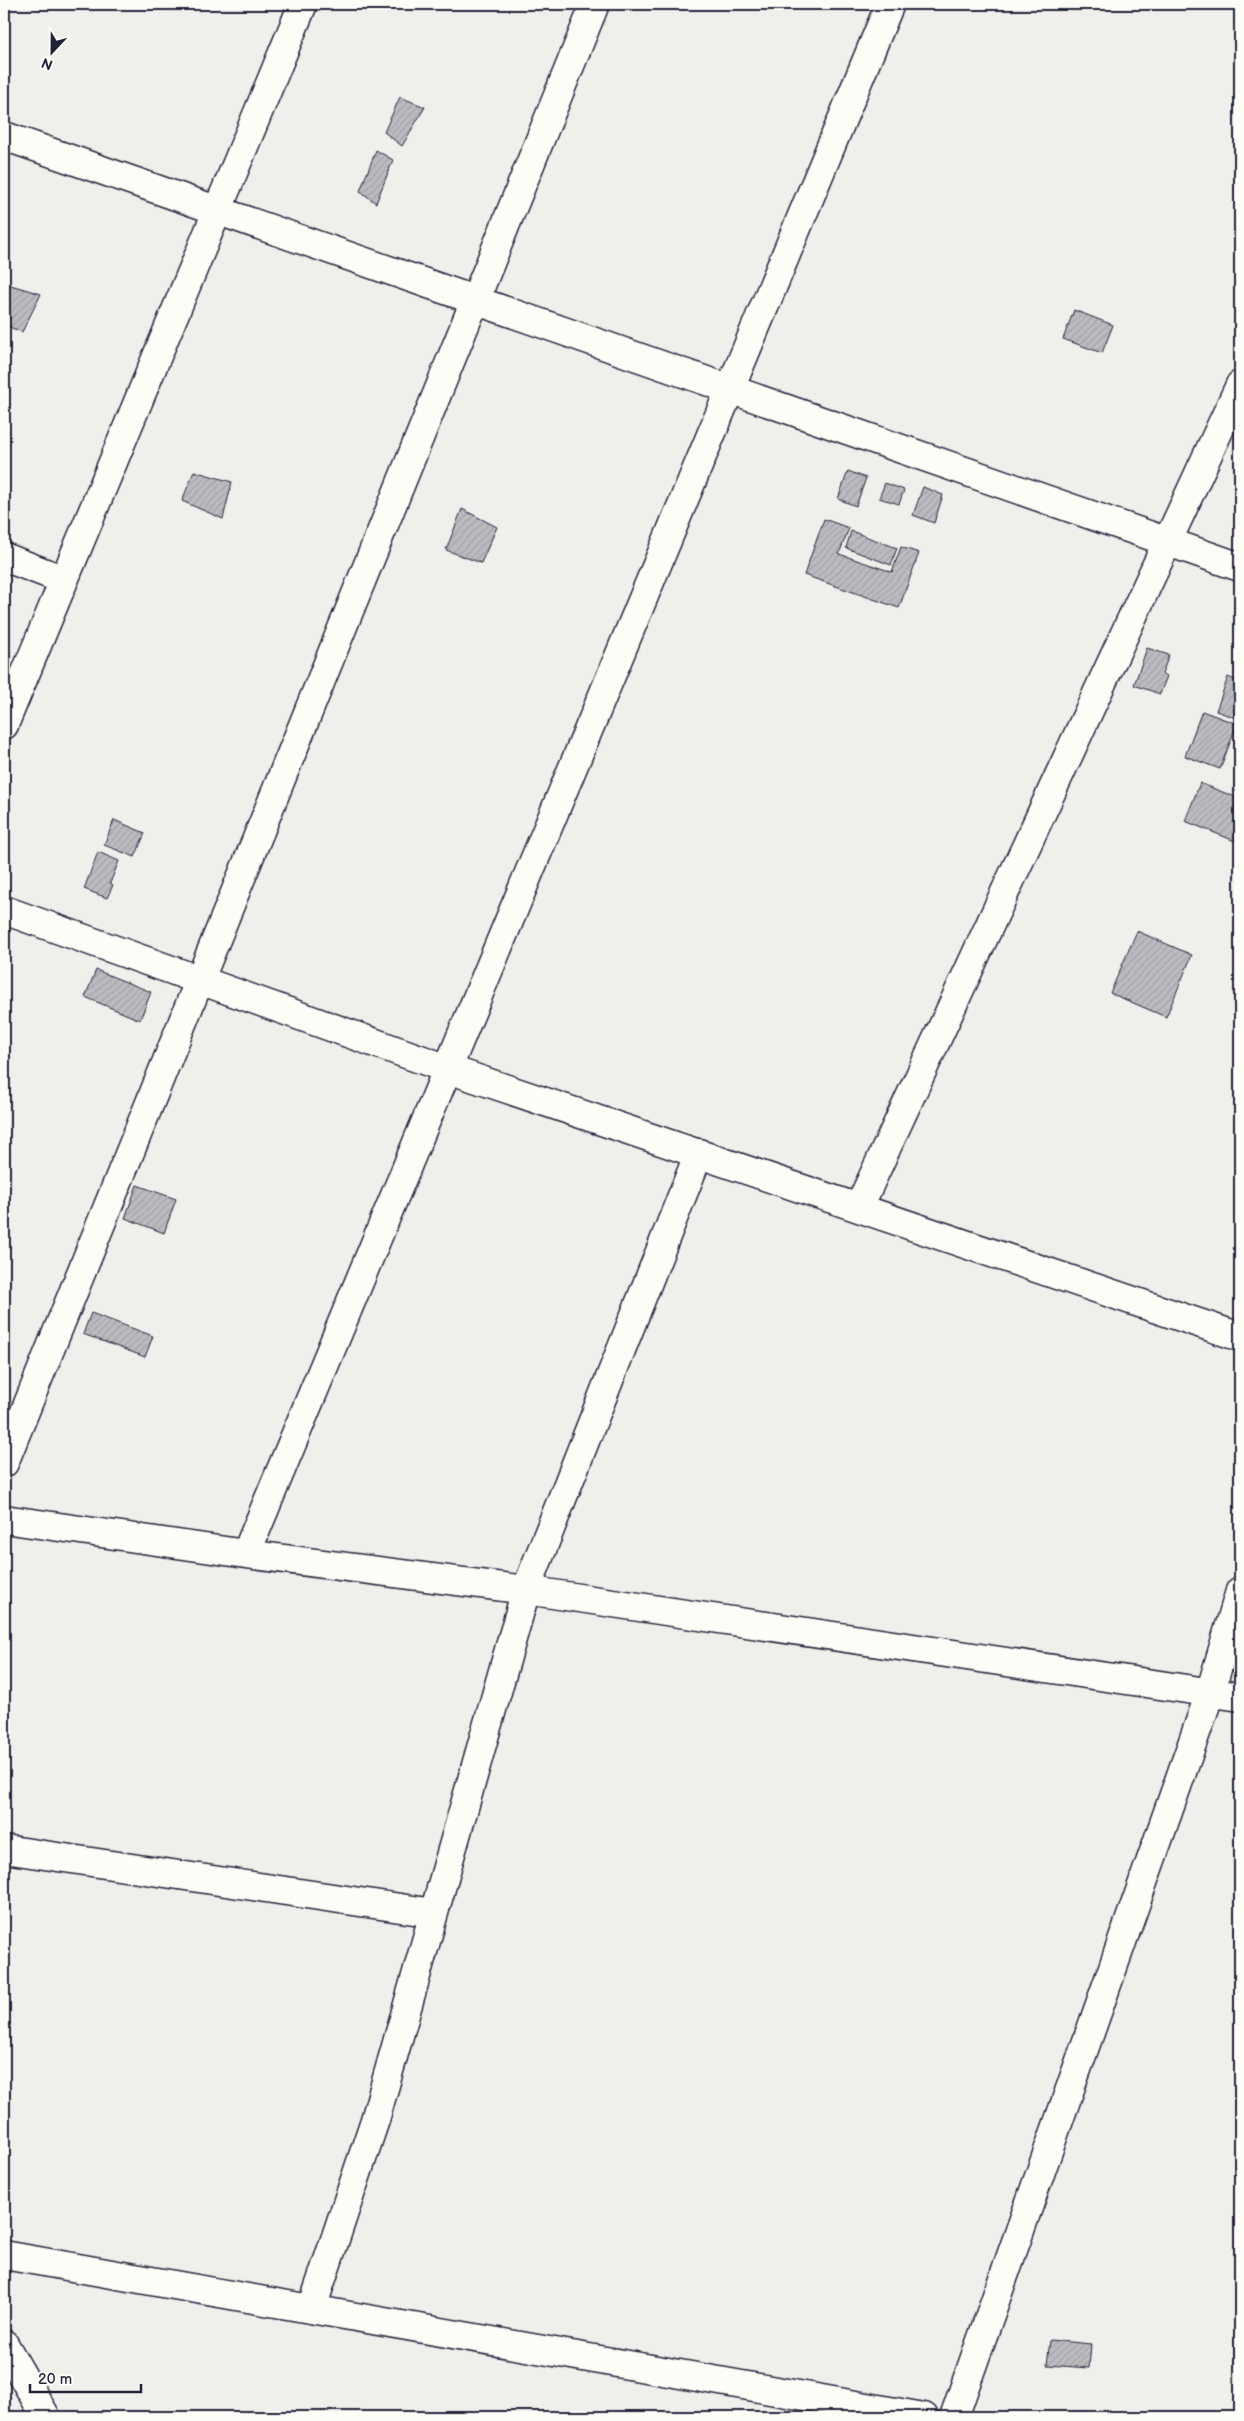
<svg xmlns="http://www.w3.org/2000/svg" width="1244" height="2421" font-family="'Balsamiq Sans',sans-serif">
<defs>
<pattern id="building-hatch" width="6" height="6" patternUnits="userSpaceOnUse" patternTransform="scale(1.25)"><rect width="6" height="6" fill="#bcbcc0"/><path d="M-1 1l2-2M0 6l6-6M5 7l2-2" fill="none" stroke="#a1a1a6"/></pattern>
</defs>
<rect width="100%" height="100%" fill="#f0efec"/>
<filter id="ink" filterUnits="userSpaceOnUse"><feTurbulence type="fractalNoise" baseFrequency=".02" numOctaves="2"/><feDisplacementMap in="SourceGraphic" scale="10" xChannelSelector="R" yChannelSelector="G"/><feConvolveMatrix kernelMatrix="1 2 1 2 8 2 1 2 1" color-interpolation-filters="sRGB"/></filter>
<g filter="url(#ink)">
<path fill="url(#building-hatch)" stroke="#22223b" d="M400,97L425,107L402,146L384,132Z
M376,150L393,160L376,203L360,191Z
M4,283L41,294L22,332L4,325Z
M1074,310L1113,325L1102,353L1063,339Z
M194,471L232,482L223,519L182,501Z
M848,471L866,478L856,506L838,499Z
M885,483L904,490L899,504L879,498Z
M923,487L943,495L934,523L913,515Z
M462,509L497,527L481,563L446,550Z
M824,519L849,528L839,554L892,572L901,547L919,553L899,608L804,575Z
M851,531L897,548L891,565L846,548Z
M1147,648L1169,655L1162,674L1167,676L1160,694L1134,685Z
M1228,677L1240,682L1239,719L1216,711Z
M1202,711L1237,724L1220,769L1185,756Z
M1200,783L1240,799V843L1185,821Z
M114,820L145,833L135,857L104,845Z
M98,852L119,861L110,883L113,885L107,898L84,889Z
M1137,931L1192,955L1166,1017L1110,993Z
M96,970L151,992L140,1020L85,997Z
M137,1185L176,1199L164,1233L125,1218Z
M91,1313L153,1336L145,1357L83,1334Z
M1050,2340L1091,2344L1089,2368L1047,2365Z"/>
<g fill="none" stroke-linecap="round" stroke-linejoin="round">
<g stroke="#22223b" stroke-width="31">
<path id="minor" d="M4,136L1240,567
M4,557L64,580
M4,725L303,4
M4,910L448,1069L1240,1337
M859,1207L1240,385
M4,1463L595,4
M4,1519L246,1554L526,1590L1240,1697
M246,1554L890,4
M4,1849L434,1913
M4,2255L924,2417
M312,2308L375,2120L526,1590L699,1153
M4,2344L46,2417
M954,2417L1210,1693L1240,1591"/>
</g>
<use href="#minor" stroke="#fdfcf7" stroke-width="28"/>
</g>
</g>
<rect width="1244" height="2421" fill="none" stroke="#fdfcf7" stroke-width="20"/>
<rect x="10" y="10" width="1224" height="2401" fill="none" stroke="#22223b" stroke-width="2" filter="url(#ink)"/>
<g transform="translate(52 52) rotate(202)" stroke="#fdfcf7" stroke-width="4" paint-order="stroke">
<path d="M0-4L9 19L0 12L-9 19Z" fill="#22223b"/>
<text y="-8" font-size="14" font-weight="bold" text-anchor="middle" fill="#22223b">N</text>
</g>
<path d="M30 2384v8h111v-8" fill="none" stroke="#22223b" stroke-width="2.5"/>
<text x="38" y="2384" font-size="15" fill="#22223b" stroke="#fdfcf7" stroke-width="4" paint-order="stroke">20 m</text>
</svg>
